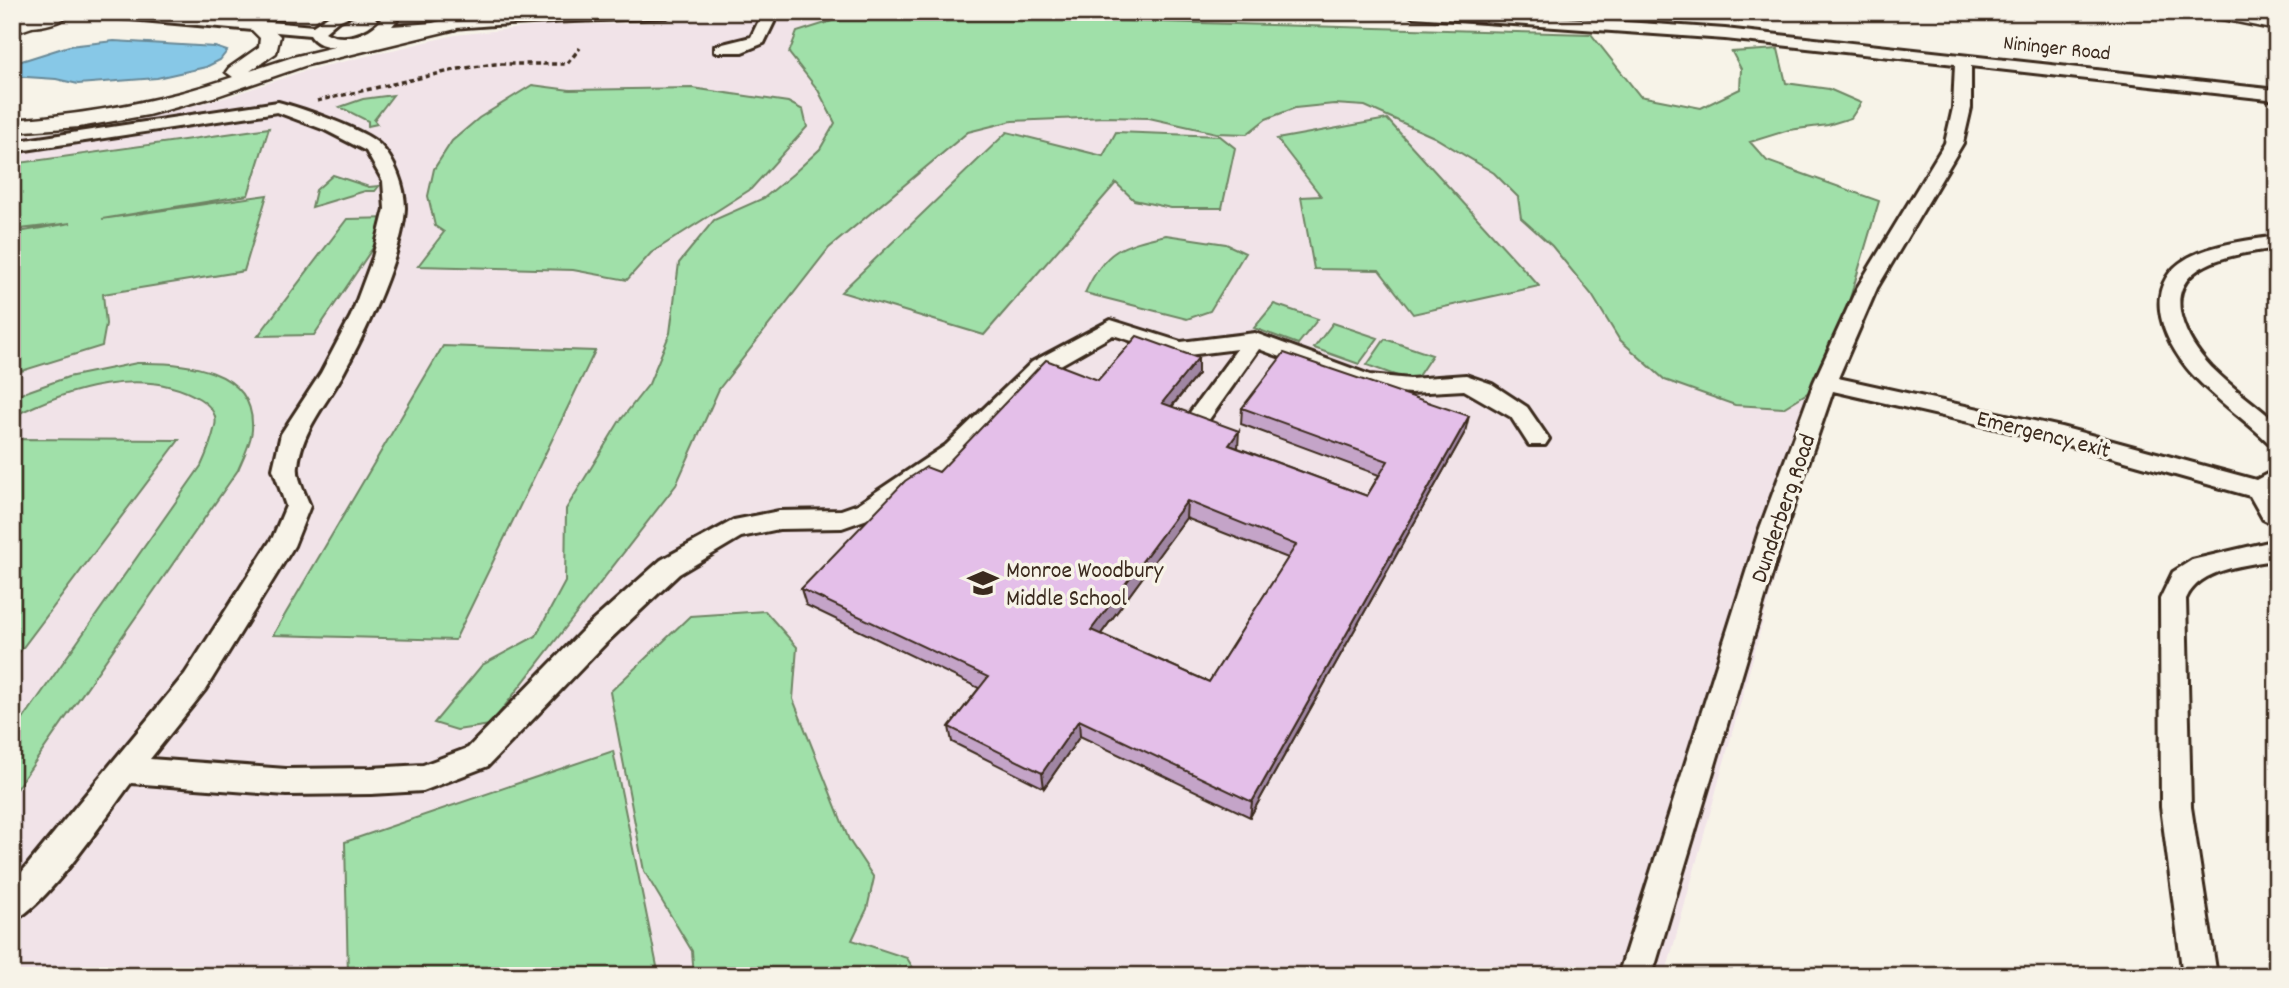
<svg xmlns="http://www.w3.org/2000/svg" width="2289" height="988" font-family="Dekko,sans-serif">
<rect width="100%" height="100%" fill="#f7f3e8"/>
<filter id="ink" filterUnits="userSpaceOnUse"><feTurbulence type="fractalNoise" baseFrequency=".0143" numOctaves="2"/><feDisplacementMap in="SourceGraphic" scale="14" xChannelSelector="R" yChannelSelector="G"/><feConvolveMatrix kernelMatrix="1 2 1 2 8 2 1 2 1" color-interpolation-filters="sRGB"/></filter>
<g filter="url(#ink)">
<path fill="#f1e3e8" d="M945,16L1591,34L1665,132L1879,201L1665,976H12V137L116,125L227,97L304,71L455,35L548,25Z"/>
<path fill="#a0e0a9" stroke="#6e8564" stroke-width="2" d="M945,16L1591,34L1640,96L1701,108L1740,89L1741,69L1732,52L1778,49L1786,83L1829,89L1861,103L1851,118L1828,125L1789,130L1750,142L1767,161L1879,201L1825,382L1783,408L1735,405L1665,380L1619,339L1592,295L1552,246L1521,218L1518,197L1494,173L1434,137L1365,106L1334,104L1295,108L1266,119L1247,134L1216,133L1149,118L1105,117L1012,121L968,132L829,248L719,389L676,485L490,725L457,730L434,723L482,665L536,636L565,582L566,509L619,422L649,384L670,333L679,263L714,220L764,198L793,174L820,149L835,123L818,90L789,53L797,32L835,20Z
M532,85L570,90L692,88L788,102L803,110L807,127L751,189L651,253L627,280L573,270L418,266L444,232L435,226L428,196L434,169L452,141L479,118Z
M393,95L374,120L377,124L368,126V121L340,107L363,99Z
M1387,119L1539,286L1413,314L1379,270L1314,269L1301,197L1321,196L1277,139Z
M269,128L248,195L102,219L267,195L244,271L103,294L106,324L102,346L12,374V233L71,223L12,230V164Z
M1007,132L1103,156L1116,132L1220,136L1235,148L1222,208H1171L1134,200L1116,183L984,335L841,292Z
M333,175L369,187L379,186L375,191H365L312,207L316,190Z
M393,218L314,335L258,336L347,219Z
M1166,235L1226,244L1245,253L1210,311L1187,319L1085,293C1105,249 1122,245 1166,235Z
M1274,304L1318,319L1298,344L1254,328Z
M1333,323L1378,338L1359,364L1314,348Z
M1385,339L1432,355L1414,382L1367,365Z
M443,346L595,351L455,640L273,635Z
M137,363C181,362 256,367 252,430C251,443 243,458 238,470L12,795V735L201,466C207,453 212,439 215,426C218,414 209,405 200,399C144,365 66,389 12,417V397L68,377Z
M12,439L179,440L12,662Z
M765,611L797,647L793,699L849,840L874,878L867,909L852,940L907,958L918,976H694L692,951L644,871L610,692L690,616Z
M613,751L659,976H348L345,842Z"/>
<path fill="#87c8e7" stroke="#698997" stroke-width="2" d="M114,41L215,47L227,51L220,60L206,67L157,78L78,84L56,79L12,76V64L69,46Z"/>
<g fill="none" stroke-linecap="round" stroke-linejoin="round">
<g stroke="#3b2a1e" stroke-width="6">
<path id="minor" d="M100,12H163L313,26L334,12H359L338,21L325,32C342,43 368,35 381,20L374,12H391L397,20L392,26L588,12H675L667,17C580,22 487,22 401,34C378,38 325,60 310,35L108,17Z
M763,12H779L764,43L742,52H715V46L751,37Z
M1405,12H1483L1725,29L2277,90V100L1971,66V108L1963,143L1877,288L1838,378L2061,427L2256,480L2277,469V526L2263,519L2250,496L2061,443L1833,391L1785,531L1652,976H1618L1759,531L1814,382L1857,288L1945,143L1953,108L1955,64L1725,39L1413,17Z
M278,102C301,108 364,129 380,145C395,160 405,187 405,208C403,253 366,332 344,372C327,404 302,429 298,466C296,478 306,495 310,506L294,546L205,690L150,759L286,769L371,768L423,765L468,748L586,627L661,560L734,520L779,511L841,510L858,504L946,445L1032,362L1111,320L1181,342L1255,333L1370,375L1410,379L1466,375L1492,384L1527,407L1549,439L1545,445H1529L1511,417L1464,390L1410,393L1367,389L1259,349L1203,428H1187L1183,422L1237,349L1180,356L1113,335L1048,372L962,457L876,516L842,528L779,529L741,537L679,574L606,643L488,766L423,791L371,794L286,795L131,783C106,816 47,907 12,921V884L185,674L273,537L286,506L273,469L281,434L321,373L351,316L373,257L385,209L383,181L366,151L325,130L277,112L12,152V142Z
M2277,236V248C2239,254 2168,260 2181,316C2186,336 2197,352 2211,367C2231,387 2255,404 2277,423V445L2269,443C2245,419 2216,400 2193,375C2159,337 2137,278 2198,253C2223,243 2251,240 2277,236Z
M2277,540V559C2246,566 2200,567 2186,599L2191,807L2217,976H2183L2161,807L2160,599L2173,572L2192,560Z"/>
</g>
<g stroke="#3b2a1e" stroke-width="5">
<path id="major" d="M38,12H66L64,16L12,34V21Z
M449,19L456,21L459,25L456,29L307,65L217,96L148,115L79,127L12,132V120C88,114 160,102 233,77L226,72L229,68L259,47L260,38L248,26L251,22H265L280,36L276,53L250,71L293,57Z"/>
</g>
<g stroke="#3b2a1e" stroke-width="5">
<path id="highway" d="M38,12H73C64,22 38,29 25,26L22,21L25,16Z
M2209,12H2256L2277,16V30L2212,17Z"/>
</g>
<path stroke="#3b2a1e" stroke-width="3.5" stroke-dasharray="5 3.5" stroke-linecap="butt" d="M317,101L459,69L495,64H567L580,48"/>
<use href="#minor" fill="#f7f3e8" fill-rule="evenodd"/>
<use href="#major" fill="#f7f3e8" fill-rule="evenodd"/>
<use href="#highway" fill="#f7f3e8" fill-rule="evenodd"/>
</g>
<path fill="#c4a4c8" stroke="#3b2a1e" stroke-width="2" fill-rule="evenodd" d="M1198,358V374L1172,407L1238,448L1367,496L1379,475L1241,424L1242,408L1465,432L1250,817L1080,736L1044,788L952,742L949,727L979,688L806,605L801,589L939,472L1098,380ZM1186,518L1288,558L1209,682L1101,634Z"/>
<path fill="#a086a3" stroke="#3b2a1e" stroke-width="2" d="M1198,358V374L1161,419L1162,403Z
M1469,416L1465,432L1250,817L1252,802Z
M1239,431L1238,448L1229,445Z
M1187,501L1186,518L1092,646L1091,630Z
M1079,720L1080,736L1044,788L1042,773Z"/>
<path fill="#e4bfe9" stroke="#3b2a1e" stroke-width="2" fill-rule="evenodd" d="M1137,336L1198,358L1162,403L1239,431L1229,445L1367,496L1388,461L1242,408L1284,353L1469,416L1252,802L1079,720L1042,773L949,727L988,677L801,589L905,481L926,467L939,472L1046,360L1098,380ZM1187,501L1296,545L1209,682L1091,630Z"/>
</g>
<defs>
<g id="school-bare" transform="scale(2.415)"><path d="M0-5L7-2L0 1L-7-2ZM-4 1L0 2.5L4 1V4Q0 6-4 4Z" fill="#3b2a1e" stroke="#f7f3e8" stroke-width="2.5" paint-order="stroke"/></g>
</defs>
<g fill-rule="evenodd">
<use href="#school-bare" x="983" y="583"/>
</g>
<g text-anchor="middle" stroke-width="7" stroke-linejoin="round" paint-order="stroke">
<g font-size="21" fill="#3b2a1e" stroke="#f7f3e8">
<text transform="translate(2057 47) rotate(6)" y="7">Nininger Road</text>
</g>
<g font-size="24" fill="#3b2a1e" stroke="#f7f3e8">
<text transform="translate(2044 433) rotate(14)" y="8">Emergency exit</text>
<text transform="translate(1782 508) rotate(-71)" y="8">Dunderberg Road</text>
</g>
<g font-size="24" fill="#3b2a1e" stroke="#f7f3e8" text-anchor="start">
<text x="1006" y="577">Monroe Woodbury<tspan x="1006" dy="28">Middle School</tspan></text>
</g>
</g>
<rect width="2289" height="988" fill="none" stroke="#f7f3e8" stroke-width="42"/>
<rect x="21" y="21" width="2247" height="946" fill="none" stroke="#3b2a1e" stroke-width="2.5" filter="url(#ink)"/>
</svg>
